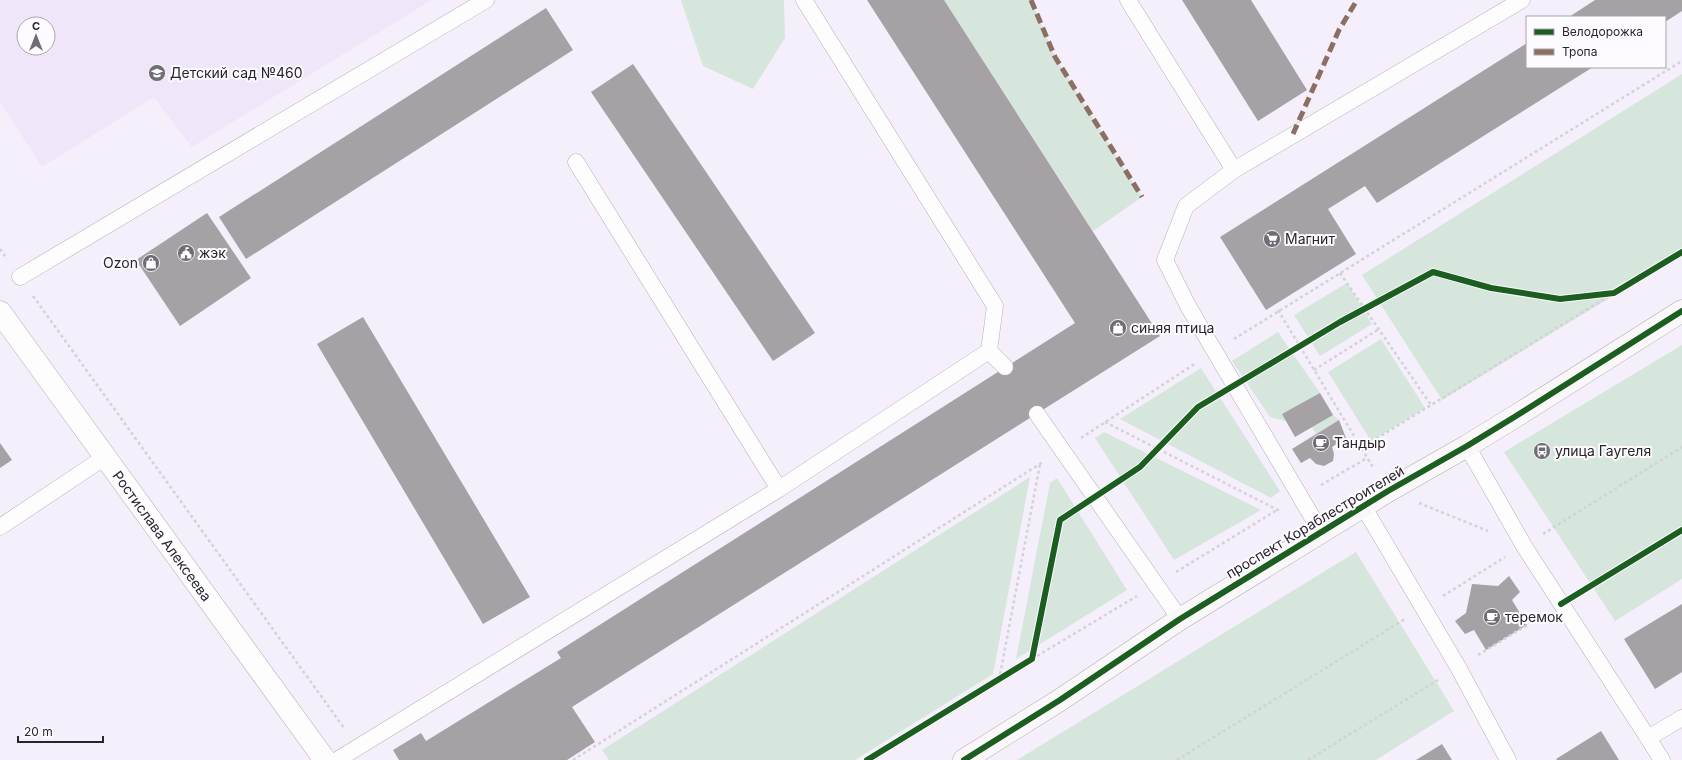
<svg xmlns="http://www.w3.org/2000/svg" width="1682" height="760" font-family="Inter,sans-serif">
<rect width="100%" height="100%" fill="#f4effa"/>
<path fill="#efe6fa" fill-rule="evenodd" d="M0,0H432L192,147L154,97L42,167L0,102ZM24,24H48V48H24Z"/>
<path fill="#d6e6dc" d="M681,0H784L785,38L753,89L703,66Z
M944,0H1031L1055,57L1142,197L1093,231Z
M1682,74V254L1442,400L1362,275Z
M1347,283L1372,324L1320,356L1294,315Z
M1278,332L1320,393L1333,415L1339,420L1316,434L1310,423L1305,426L1270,417L1232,361Z
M1381,339L1425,408L1371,441L1328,372Z
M1682,345V579L1615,621L1504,452Z
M1201,368L1280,491L1271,498L1120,419Z
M1104,432L1261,510L1174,560L1095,438Z
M1030,477L993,674L855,760H609L602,750Z
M1057,478L1127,590L1016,659L1050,483Z
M1356,552L1454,711L1376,760H1017Z"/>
<path fill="#a6a1a4" d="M867,0H944L1160,336L572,707L595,742L567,760H399L393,750L421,733L426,741L561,658L557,652L1075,323Z
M1182,0H1251L1307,90L1258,121Z
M1595,0H1682V11L1665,22V17H1569Z
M546,8L573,50L246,259L219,217Z
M1527,43V67H1593L1377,203L1365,186L1328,209L1356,254L1266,310L1220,237Z
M633,64L815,333L773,361L591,92Z
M207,213L251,278L180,326L136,260Z
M363,317L530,597L483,624L317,344Z
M1320,393L1333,415L1295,437L1282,414Z
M1339,420L1346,438L1332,447L1334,454L1333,461L1324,466L1316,464L1310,458L1301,463L1292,449Z
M0,443L12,460L0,468Z
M1509,576L1520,592L1512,600L1527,625L1486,650L1474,630L1465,634L1455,621L1466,613L1472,584L1498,586Z
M1682,604V672L1655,689L1624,639Z
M1601,731L1619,760H1557L1556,759Z
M1442,744L1452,760H1416Z"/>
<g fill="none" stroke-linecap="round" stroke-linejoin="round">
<g stroke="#b3afb7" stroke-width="17">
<path id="lane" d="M804,0L995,306L989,351
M1128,0L1234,170
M576,162L779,489
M20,277L486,0
M1037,414L1180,619
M1467,446L1524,546L1648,738L1682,718
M1363,506L1458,667L1508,760
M0,527L105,457
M1321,532L1188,306L1165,260L1186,206L1234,170L1522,0
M1648,738L1662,760
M337,760L779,489L989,351L1005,367"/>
</g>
<g stroke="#b3afb7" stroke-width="23">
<path id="street" d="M0,312L325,760"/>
</g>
<g stroke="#b3afb7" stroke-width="23">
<path id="secondary" d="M964,760L1060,700L1180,619L1388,491L1467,446L1516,416L1682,311"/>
</g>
<path stroke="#d3d2d6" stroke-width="2.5" stroke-dasharray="3 3" stroke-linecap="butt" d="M0,249L7,259
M1340,273L1431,405
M33,296L344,728
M1278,310L1374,469
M1234,339L1682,61
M1314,370L1379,329
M1105,422L1278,510L1280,509
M1081,438L1196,363
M1361,448L1614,293
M1321,485L1367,458
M1419,503L1488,531
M1543,534L1682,447
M1176,572L1277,510
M1443,596L1505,557
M1478,655L1542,616
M1032,659L1137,596
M999,680L1040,464
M573,760L1043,462
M1177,760L1405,619
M1308,760L1438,680"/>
<use href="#lane" stroke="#fdfdfe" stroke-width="16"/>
<use href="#street" stroke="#fdfdfe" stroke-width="22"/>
<use href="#secondary" stroke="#f9f7f7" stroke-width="22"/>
<path stroke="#8d6e63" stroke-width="5" stroke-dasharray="10 5" stroke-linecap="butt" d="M1031,0L1055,57L1142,197
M1293,134L1339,30L1357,0"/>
<g stroke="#fdfbff" stroke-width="8">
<path id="cycleway" d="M1561,604L1682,530
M867,760L1032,659L1060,520L1140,467L1198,407L1340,322L1433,272L1491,288L1560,299L1614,293L1682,252
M964,760L1060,700L1180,619L1388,491L1467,446L1516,416L1682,311"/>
</g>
<use href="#cycleway" stroke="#1b5e20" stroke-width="6"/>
</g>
<defs>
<g id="school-disc" transform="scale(0.9)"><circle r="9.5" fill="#6f6c75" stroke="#fdfbff"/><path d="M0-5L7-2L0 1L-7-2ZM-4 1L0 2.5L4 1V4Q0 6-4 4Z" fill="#fff"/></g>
<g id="supermarket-disc" transform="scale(0.9)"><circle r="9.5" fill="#6f6c75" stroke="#fdfbff"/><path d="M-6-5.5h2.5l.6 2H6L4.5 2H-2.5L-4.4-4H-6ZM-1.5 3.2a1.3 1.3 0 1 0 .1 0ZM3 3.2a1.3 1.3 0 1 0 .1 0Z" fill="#fff"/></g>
<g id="civic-disc" transform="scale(0.9)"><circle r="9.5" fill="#6f6c75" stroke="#fdfbff"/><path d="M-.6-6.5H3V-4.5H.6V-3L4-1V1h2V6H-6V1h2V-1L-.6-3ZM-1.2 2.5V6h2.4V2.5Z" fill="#fff"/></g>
<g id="shop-disc" transform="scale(0.9)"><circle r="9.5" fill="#6f6c75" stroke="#fdfbff"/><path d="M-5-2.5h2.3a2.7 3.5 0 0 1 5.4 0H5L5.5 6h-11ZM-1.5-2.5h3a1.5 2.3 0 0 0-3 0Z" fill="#fff"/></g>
<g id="cafe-disc" transform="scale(0.9)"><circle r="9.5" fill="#6f6c75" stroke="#fdfbff"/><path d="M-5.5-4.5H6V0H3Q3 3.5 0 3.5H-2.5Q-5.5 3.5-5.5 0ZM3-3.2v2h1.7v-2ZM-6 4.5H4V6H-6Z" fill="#fff"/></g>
<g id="bus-disc" transform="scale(0.9)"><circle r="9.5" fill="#6f6c75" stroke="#fdfbff"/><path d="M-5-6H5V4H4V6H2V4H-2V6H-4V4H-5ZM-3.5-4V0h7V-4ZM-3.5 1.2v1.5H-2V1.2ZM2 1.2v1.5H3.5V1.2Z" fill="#fff"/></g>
</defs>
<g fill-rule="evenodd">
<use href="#school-disc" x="157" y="73"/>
<use href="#supermarket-disc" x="1272" y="239"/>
<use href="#civic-disc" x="186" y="253"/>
<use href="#shop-disc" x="151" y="263"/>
<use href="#shop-disc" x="1118" y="328"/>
<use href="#cafe-disc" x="1321" y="443"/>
<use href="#bus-disc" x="1542" y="451"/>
<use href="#cafe-disc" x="1492" y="617"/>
</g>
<g text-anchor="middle" stroke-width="4" stroke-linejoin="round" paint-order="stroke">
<g font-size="14" fill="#28252d" stroke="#fdfbff" text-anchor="start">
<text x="170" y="78">Детский сад №460</text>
<text x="1285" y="244">Магнит</text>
<text x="199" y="258">жэк</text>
<text x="138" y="268" text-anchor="end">Ozon</text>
<text x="1131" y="333">синяя птица</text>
<text x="1334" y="448">Тандыр</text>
<text x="1555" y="456">улица Гаугеля</text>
<text x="1505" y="622">теремок</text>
</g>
<g font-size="14" fill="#28252d" stroke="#fdfbff">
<text transform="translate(1315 522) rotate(-31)" y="5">проспект Кораблестроителей</text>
<text transform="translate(162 536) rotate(54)" y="5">Ростислава Алексеева</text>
</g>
</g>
<rect x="1526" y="16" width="140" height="52" fill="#fdfbff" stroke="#a8a5ab"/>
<rect x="1534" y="29" width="20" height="6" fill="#1b5e20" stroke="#a8a5ab"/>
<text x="1562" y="36" font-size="12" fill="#28252d">Велодорожка</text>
<rect x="1534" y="49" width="20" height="6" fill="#8d6e63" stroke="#a8a5ab"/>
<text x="1562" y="56" font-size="12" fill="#28252d">Тропа</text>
<g transform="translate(36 36)"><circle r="19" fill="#fdfbff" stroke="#a8a5ab"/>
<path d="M0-3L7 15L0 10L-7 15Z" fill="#6f6c75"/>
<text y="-6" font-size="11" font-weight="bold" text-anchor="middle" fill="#28252d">С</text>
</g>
<path d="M18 736v6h85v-6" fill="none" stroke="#28252d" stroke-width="2"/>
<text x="24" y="736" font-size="12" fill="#28252d" stroke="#fdfbff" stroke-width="3" paint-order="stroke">20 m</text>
</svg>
